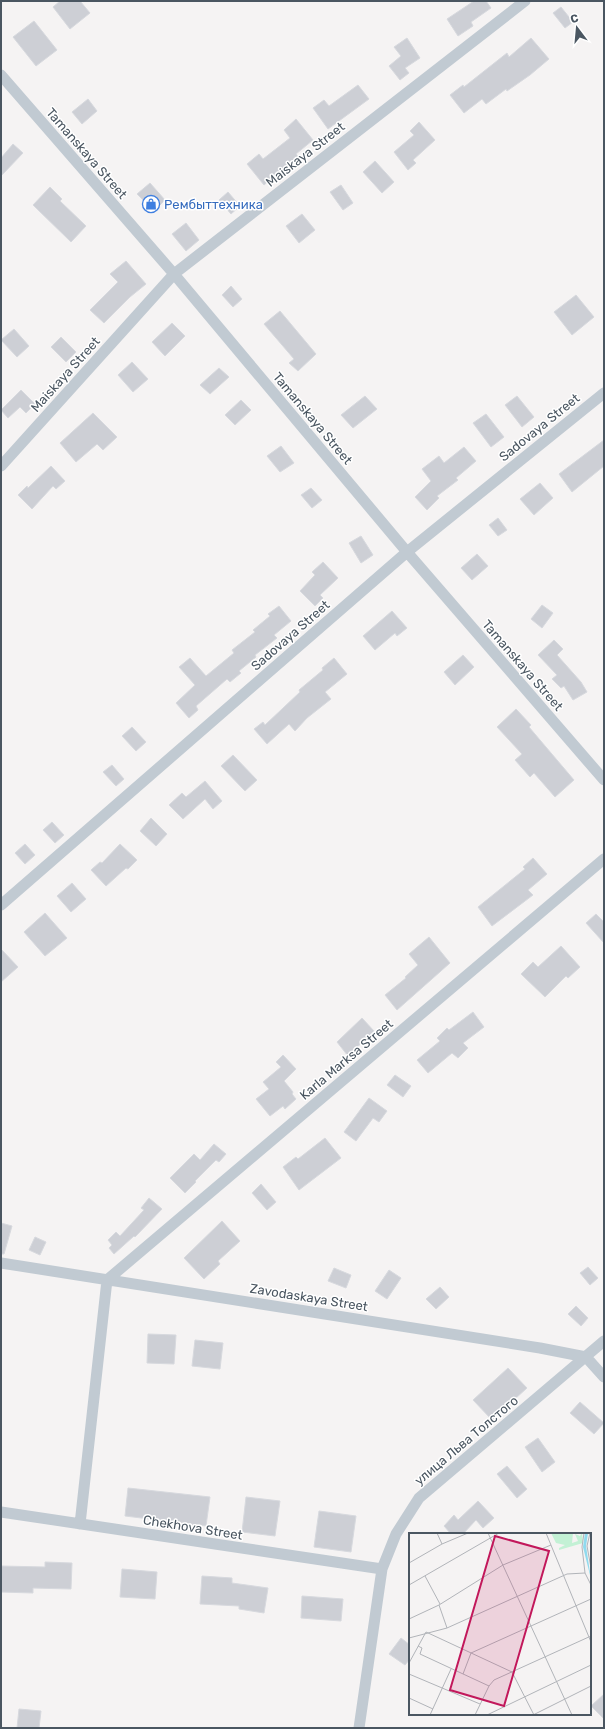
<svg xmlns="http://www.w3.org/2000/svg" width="605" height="1729" font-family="Rubik,sans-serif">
<rect width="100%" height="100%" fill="#f5f3f3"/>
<path fill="#cdcfd5" stroke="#d7d9de" d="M60,1H80L90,13L70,29L53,7Z
M474,1H486L491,8L471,22L473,26L458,36L447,19Z
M561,7L573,22L565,28L553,13Z
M34,21L57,50L36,66L13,37Z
M407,38L420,58L405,68L409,73L400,80L389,66L401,56L394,47Z
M531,38L549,59L530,75L507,91L506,89L486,104L482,99L464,113L450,95L463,85L464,87L507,53L509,57Z
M358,85L369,99L328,129L313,108L324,100L329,106Z
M88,99L97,111L82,124L72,112Z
M296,119L313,140L296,154L298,156L264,185L247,164L259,154L263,159L290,138L284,130Z
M419,122L435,140L413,160L416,163L408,170L394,152L414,135L410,131Z
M13,144L23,153L1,176V158Z
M375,161L394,182L382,193L363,172Z
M150,183L165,200L154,211L137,194Z
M341,185L353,203L343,210L330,192Z
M50,187L62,199L60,201L86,226L71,242L33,205Z
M228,192L240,206L231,214L219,200Z
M302,214L315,230L299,243L286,226Z
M186,223L199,240L186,251L172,234Z
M126,261L146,284L130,297L104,323L90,310L118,282L110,274Z
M231,286L242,299L233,307L222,295Z
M576,295L594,317L572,335L554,312Z
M280,311L316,354L298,371L289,363L294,359L264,324Z
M172,323L185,336L165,356L152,342Z
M14,329L29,346L17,357L1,340Z
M61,337L76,352L66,362L51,347Z
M132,362L148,379L133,392L118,375Z
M219,368L229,377L210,394L200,385Z
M21,390L35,404L26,413L20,407L8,418L1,410Z
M365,396L377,409L353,428L341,415Z
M517,396L534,417L522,427L505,405Z
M241,400L251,410L235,425L225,415Z
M93,413L117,437L103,450L97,444L76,462L60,443Z
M486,414L504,437L491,447L473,423Z
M604,440V466L572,492L559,474Z
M281,446L294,463L280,472L267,456Z
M464,447L476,461L456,478L458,480L437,496L439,498L427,510L415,497L431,481L422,469L439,456L444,463Z
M51,466L65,481L56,489L53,486L32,509L18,495L27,486L28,488Z
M540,483L553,498L534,515L520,499Z
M311,488L322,500L312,508L301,495Z
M498,518L507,530L498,536L489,525Z
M361,536L373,555L361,563L349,543Z
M477,554L488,566L472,580L461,568Z
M323,562L338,578L320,595L323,598L315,606L300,591L315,575L312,572Z
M542,605L553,613L542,628L531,619Z
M279,606L291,621L274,635L277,638L255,655L256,657L239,671L241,673L230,682L227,679L196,706L198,710L189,718L176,703L195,685L179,667L190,658L206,676L234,653L232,650L255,632L253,630L270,616L268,614Z
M392,611L407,628L397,636L395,633L375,650L363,636Z
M554,640L563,649L557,655L581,682L587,692L573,700L564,686L561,688L552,679L557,675L538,655Z
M463,655L474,667L455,685L444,672Z
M334,658L347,674L325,692L331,699L307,718L295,731L289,724L267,744L254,729L263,722L265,725L300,692L299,690L323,670L322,668Z
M516,709L531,725L529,727L574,780L555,797L534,773L530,777L515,760L522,754L497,727Z
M132,727L146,742L136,751L122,736Z
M233,755L257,780L245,791L221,766Z
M112,765L124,779L116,786L103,772Z
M205,781L222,801L213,809L205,799L183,819L169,805L182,793L186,797Z
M151,818L167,834L156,846L140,831Z
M52,822L64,835L55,843L43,830Z
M25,844L35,855L25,864L15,853Z
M120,844L137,860L128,869L126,868L106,886L91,870L100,862L102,863Z
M533,858L547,874L528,890L533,895L492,926L478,907L525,869L523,867Z
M72,883L86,899L71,912L57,896Z
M45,913L67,938L45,956L24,932Z
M596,914L604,922V943L586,923Z
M429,937L450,963L397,1010L385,995L406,978L405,977L418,965L409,954Z
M561,946L580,967L568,978L566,976L545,997L521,974L533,962L538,967Z
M1,949L18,967L1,982Z
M473,1012L484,1027L463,1043L468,1048L458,1058L452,1053L428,1073L417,1060L440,1041L437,1038L447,1028L449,1030Z
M362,1018L374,1031L348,1056L337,1042Z
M283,1055L296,1069L284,1081L293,1092L292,1094L296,1099L285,1109L283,1106L270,1116L256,1099L269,1089L263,1082L281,1067L276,1062Z
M395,1075L411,1086L403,1097L387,1085Z
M369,1098L387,1111L379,1122L373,1118L356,1141L344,1132Z
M325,1138L341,1158L299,1190L283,1167L296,1157L298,1159Z
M214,1144L226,1154L219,1162L216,1160L195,1181L196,1182L185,1193L170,1178L194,1154L200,1160Z
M261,1184L276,1202L267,1210L252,1193Z
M149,1198L162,1209L135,1237L134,1236L114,1254L109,1248L112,1245L108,1240L116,1232L120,1236L144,1210L141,1208Z
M222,1221L240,1241L218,1261L220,1264L204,1279L184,1258Z
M1,1223L12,1226L4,1254H1Z
M35,1237L46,1242L40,1255L29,1250Z
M588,1267L598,1278L590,1285L580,1273Z
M334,1268L351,1275L346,1288L328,1281Z
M389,1270L401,1278L387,1299L375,1291Z
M440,1287L449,1297L436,1309L426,1299Z
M576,1306L588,1318L581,1326L568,1314Z
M148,1334L176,1335L174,1364L147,1363Z
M195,1340L223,1343L220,1369L192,1366Z
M508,1368L527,1388L492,1420L473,1400Z
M580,1402L604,1423L594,1434L570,1413Z
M538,1438L555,1462L542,1472L525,1447Z
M507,1466L527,1489L517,1498L497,1474Z
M128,1488L210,1497L206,1526L125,1516Z
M246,1497L280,1501L275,1536L242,1532Z
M478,1501L494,1518L483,1528L476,1520L463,1534H451L444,1526L454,1515L458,1520Z
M319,1511L356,1516L351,1552L314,1547Z
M45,1562L72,1563L71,1589L33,1588V1593L1,1592V1566L45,1567Z
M122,1569L157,1572L155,1599L120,1597Z
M202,1576L232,1578V1583L268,1588L264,1613L239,1609V1606L200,1604Z
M302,1596L343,1599L341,1621L301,1618Z
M401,1638L410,1645V1659L405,1665L389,1654Z
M604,1694V1719L591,1706Z
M19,1709L41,1711L39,1728H17Z"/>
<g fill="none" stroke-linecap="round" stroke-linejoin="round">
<path stroke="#c1cad2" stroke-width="11" d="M1,75L174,274L407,552L604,780
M1,466L174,274L525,1
M1,905L407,552L604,393
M1,1263L540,1348L586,1357L604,1377
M1,1512L382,1569
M80,1524L107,1280L604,859
M359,1728L382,1569L396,1534L419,1498L604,1341"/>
</g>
<defs>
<g id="shop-ring" transform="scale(0.9)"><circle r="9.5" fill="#fff" stroke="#3f7fe0" stroke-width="1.5"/><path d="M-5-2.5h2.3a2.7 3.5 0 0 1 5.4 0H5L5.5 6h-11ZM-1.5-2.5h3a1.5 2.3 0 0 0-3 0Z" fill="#3f7fe0"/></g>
</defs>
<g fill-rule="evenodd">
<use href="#shop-ring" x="151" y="204"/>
</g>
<g text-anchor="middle" stroke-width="3" stroke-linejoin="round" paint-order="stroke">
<g font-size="13" fill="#4a5661" stroke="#fff">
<text transform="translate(87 153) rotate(49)" y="5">Tamanskaya Street</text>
<text transform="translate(305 154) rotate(-38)" y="5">Maiskaya Street</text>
<text transform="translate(65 374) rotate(-48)" y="5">Maiskaya Street</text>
<text transform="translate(313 418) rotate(50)" y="5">Tamanskaya Street</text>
<text transform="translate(539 427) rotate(-39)" y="5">Sadovaya Street</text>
<text transform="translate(290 635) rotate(-41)" y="5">Sadovaya Street</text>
<text transform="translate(523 665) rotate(49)" y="5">Tamanskaya Street</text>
<text transform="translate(346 1059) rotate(-40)" y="5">Karla Marksa Street</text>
<text transform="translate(309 1297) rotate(9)" y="5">Zavodaskaya Street</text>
<text transform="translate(466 1440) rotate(-40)" y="5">улица Льва Толстого</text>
<text transform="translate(193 1527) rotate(9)" y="5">Chekhova Street</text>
</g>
<g font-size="13" fill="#366cbe" stroke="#fff" text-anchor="start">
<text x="164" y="209">Рембыттехника</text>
</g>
</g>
<g transform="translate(409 1533)">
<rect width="182" height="182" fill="#f5f3f3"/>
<path d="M142,0H164L163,10L169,8L166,1L171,3L173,0L174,10L150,17V15L156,12L147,10Z" fill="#c3f1d5"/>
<path d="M176,0H179L177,13L182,46L174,14Z" fill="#90daee"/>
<path fill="none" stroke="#b1b4b9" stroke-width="1" d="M28,0L33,11M79,0L163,182M137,0L182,109M175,0L173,14L176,40M181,0L178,13L182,35M0,30L33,11L59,0M16,43L31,71M0,52L90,0M30,72L38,95M0,86L30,72L94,32L142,12M0,105L38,95L158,41L176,40L182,52M9,113L13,115L11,121L80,153M0,130L17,99L103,139L125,182M0,141L71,171M54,141L62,120L182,66M0,165L24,176M21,182L42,136M66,182L80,153L85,147L182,103M78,182L182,132M124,182L182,153"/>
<path fill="#c2185b" fill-opacity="0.15" stroke="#c2185b" stroke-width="2" d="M86,3L140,18L95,173L41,157Z"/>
<rect width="182" height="182" fill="none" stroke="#4a5661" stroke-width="2"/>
</g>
<rect width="605" height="1729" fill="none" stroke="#4a5661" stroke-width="4"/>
<g transform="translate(577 28) rotate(344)" stroke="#ffffff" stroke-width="3" paint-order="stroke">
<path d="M0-3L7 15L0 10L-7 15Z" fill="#4a5661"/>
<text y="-6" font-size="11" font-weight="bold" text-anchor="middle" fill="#4a5661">С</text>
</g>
</svg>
